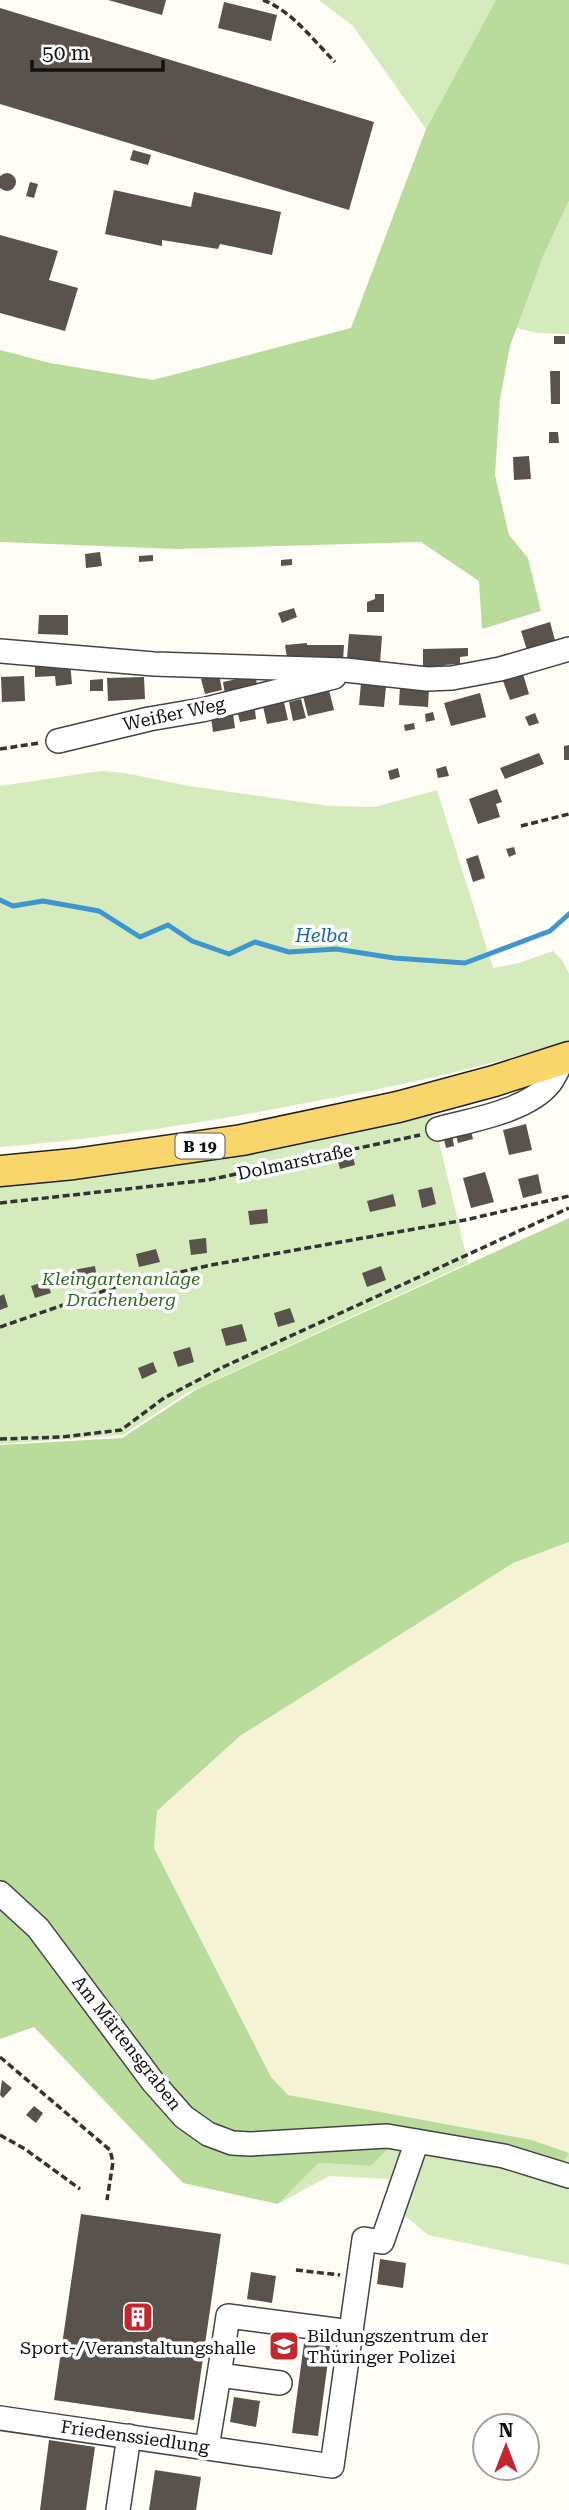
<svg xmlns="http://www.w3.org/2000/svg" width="569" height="2510" font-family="'Roboto Serif',serif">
<rect width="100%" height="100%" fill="#fffdf5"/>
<path fill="#f6f3d4" d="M569,1542V2153L532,2140L288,2095L271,2077L154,1848L157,1811L240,1736L513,1563Z"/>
<path fill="#d5ebbd" d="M319,0H496L426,129L353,26Z
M569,201V334L538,333L516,328L544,254Z
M101,771L125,773L189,786L330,806L375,807L437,790L493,968L519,963L553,951L563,961L569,974V1040C486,1068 397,1086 311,1102C208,1122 104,1139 0,1147V786Z
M431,1108L468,1263L185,1394L123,1435L0,1444V1180Z
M390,2147L561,2165L569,2153V2265L428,2235L409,2219L384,2205L389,2179L329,2176L278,2204L319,2163L371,2166Z"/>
<path fill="#b9dc9c" d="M496,0H569V201L544,254L510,346L500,399L495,475L509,535L528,558L541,611L482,629L479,581L421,542L177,549L0,542V350L50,363L153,380L351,328L426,129Z
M569,1218V1542L513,1563L240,1736L157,1811L154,1848L271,2077L288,2095L532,2140L569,2153L561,2165L390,2147L371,2166L319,2163L278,2204L183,2183L34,2027L0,2039V1445L122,1438L197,1389Z"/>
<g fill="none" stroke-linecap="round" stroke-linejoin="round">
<path stroke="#3f96cf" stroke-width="5" d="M0,900L13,906L43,901L99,911L140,937L168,925L192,941L229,954L255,942L289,952L336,949L394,958L465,963L550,931L569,914"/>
</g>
<path fill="#5a524d" d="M108,0H166L162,15Z
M224,2L277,15L271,41L218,28Z
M0,8L374,122L349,210L0,104Z
M133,150L151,155L148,165L130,160Z
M-2 182a9 9 0 1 1 18 0a9 9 0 1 1-18 0Z
M30,182L38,184L34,198L26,196Z
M114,190L191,207L194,192L281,212L272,255L220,244L218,249L162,240V246L105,234Z
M0,235L58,251L49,280L78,288L65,331L0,313Z
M554,336H565V344H554Z
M550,371H560V404H551Z
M549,432H558L559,443H549Z
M529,456L531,479L514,480L513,457Z
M100,552L102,566L86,568L85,554Z
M153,555V561L139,562V556Z
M292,559V565L281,566V560Z
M375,594H384V612H367V602L375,599Z
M294,608L297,617L282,623L278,613Z
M39,615H68V635L38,634Z
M550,622L556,644L528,653L521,631Z
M349,634L382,636L380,664L358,663V659H347Z
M307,643V645H344L343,661H301V657L287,658L285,645Z
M468,648V656L460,657V664L444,665L445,669H423V649Z
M35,661L70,662L72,684L56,686L55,676L35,677Z
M219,674L222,690L205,694L201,679Z
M523,674L529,694L510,700L503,681Z
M255,675L259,693L226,700L223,682Z
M24,676L25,701L2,702L1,677Z
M144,677L145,699L108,701L107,678Z
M103,679V691H90V680Z
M361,683L386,686L384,707L359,705Z
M328,686L334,710L308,716L302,692Z
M400,686L429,687L428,707L399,705Z
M480,693L486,717L451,726L444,703Z
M283,698L288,720L267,724L262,702Z
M301,699L306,718L293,721L289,702Z
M232,707L235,728L213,732L210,711Z
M255,710L256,719L240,722L238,714Z
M433,712L435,720L426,722L425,714Z
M535,713L539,723L529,726L525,717Z
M414,723L415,729L405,731L404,725Z
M569,745V760H564V746Z
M539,753L544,764L505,779L500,768Z
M446,766L449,776L438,778L436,769Z
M398,768L400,777L390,780L388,771Z
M497,789L502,802L496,804L500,817L478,824L469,799Z
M514,847L516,854L509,857L506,849Z
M478,855L485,878L473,882L466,859Z
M526,1124L532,1150L509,1155L503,1130Z
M470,1127L473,1139L458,1143L455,1131Z
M452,1133L454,1146L446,1148L443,1135Z
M353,1157L355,1165L340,1169L338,1161Z
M485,1172L494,1202L471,1208L463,1178Z
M538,1174L542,1193L523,1198L518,1179Z
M432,1187L436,1204L422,1208L418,1190Z
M393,1194L396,1206L370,1212L367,1201Z
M267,1209L268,1223L250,1225L248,1211Z
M206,1238L207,1253L191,1255L189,1240Z
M156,1249L160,1262L139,1267L136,1254Z
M95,1266L97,1278L75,1282L73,1270Z
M381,1266L386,1280L367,1287L362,1273Z
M47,1281L51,1293L35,1298L31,1286Z
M4,1294L8,1307L0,1310V1296Z
M290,1308L295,1322L278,1327L274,1313Z
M242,1324L247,1341L226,1346L221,1329Z
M190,1347L194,1362L178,1367L173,1352Z
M153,1362L157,1372L142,1379L138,1368Z
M2,2080L12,2088L3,2098L0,2095Z
M34,2106L43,2113L36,2123L26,2115Z
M81,2214L221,2234L194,2420L54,2400Z
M380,2259L406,2263L403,2288L377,2284Z
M251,2272L276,2276L272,2303L247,2299Z
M304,2343L330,2346L318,2436L292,2433Z
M234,2397L260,2401L256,2427L230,2422Z
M49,2440L95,2447L86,2510H40Z
M155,2470L201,2477L196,2510H149Z"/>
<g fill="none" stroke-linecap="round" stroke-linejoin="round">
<g stroke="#444" stroke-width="26">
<path id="minor" d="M0,651L154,664L345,670L427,679L452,678L500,669L569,649
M58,741L149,719L202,710L334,677
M438,1129C471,1120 528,1111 550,1083C555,1076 559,1067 563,1059
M0,1893L38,1928L153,2082L184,2117L208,2134L232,2143L250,2144L387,2136L504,2156L569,2176
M280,2383L219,2375L228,2316L351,2332
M0,2418L332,2466L364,2239L382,2242L417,2141
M207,2447L219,2375
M118,2510L129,2436"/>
</g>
<g stroke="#222" stroke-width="33">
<path id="major" d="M0,1171L74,1164L242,1140L398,1107L494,1081L569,1057"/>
</g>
<path stroke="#333" stroke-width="3.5" stroke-dasharray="7 3.5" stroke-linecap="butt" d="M263,0C292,11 313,40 335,62
M0,749L39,743
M521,826L569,814
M0,1203L208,1180L420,1135
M0,1327L118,1286L211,1265L465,1220L569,1196
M0,1439L62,1437L121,1430L164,1398L221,1368L569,1208
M0,2057L110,2150L113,2162L107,2200
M0,2135L25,2149L80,2189
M296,2270L340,2275"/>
<use href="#minor" stroke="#fff" stroke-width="23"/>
<use href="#major" stroke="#f9d66b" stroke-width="30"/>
</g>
<defs>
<g id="building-square" transform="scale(1.575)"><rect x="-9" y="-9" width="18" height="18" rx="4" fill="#c4262e" stroke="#fff"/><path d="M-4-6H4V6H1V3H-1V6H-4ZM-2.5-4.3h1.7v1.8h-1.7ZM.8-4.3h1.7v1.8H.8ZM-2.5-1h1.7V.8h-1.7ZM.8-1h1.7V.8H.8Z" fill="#fff"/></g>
<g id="school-square" transform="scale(1.575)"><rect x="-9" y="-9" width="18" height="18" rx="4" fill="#c4262e" stroke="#fff"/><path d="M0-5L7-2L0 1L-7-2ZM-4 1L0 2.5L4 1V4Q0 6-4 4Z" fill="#fff"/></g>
</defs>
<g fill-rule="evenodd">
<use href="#building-square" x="138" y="2317"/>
<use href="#school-square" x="284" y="2346"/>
</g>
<g text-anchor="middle" stroke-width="7" stroke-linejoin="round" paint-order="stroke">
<rect fill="#fff" stroke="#585858" stroke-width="2" x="175.5" y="1133.5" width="49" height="25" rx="5"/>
<g font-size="16" font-weight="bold" fill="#111">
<text x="200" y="1152">B 19</text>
</g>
<g font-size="18" fill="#111" stroke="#fff">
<text transform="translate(174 714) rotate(-12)" y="6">Weißer Weg</text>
<text transform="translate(295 1162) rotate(-12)" y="6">Dolmarstraße</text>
<text transform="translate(127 2043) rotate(52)" y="6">Am Märtensgraben</text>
<text transform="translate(135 2437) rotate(8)" y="6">Friedenssiedlung</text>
</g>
<g font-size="18" font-style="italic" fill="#2f6b1f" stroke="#fff">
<text x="121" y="1285">Kleingartenanlage<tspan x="121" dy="21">Drachenberg</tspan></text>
</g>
<g font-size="18" fill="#111" stroke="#fff" text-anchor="start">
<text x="307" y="2342">Bildungszentrum der<tspan x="307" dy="21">Thüringer Polizei</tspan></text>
<text x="138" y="2354" text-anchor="middle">Sport-/Veranstaltungshalle</text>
</g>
<g font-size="19" font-style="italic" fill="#1768a6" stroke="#fff">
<text x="322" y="942">Helba</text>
</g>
</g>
<g transform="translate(506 2447)"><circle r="33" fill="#ffffff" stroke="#a0a0a0" stroke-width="2"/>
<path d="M0-5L12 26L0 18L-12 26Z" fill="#c4262e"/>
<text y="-10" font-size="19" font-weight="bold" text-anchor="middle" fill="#111111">N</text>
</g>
<path d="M32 60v10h131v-10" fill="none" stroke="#111111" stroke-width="3.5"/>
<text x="42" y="60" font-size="21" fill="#111111" stroke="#ffffff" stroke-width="5" paint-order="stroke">50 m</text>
</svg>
